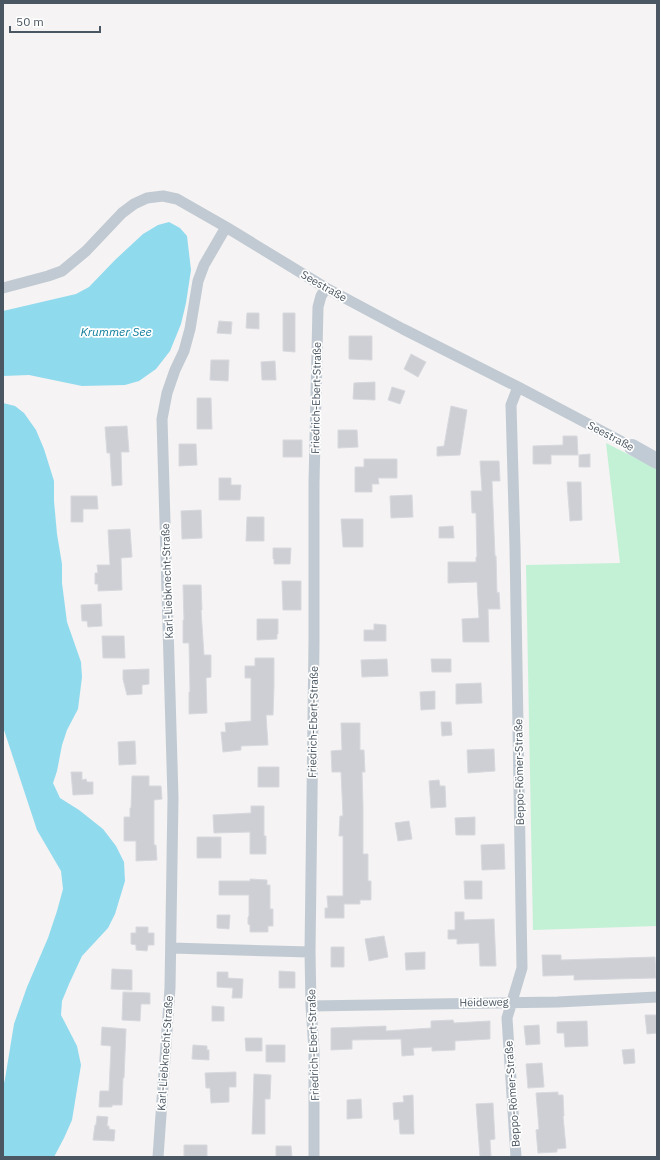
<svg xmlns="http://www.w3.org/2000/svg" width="660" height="1160" font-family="'IBM Plex Sans',sans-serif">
<rect width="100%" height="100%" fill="#f5f3f3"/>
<path fill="#c3f1d5" d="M606,443L657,469V926L533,930L526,565L620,563Z"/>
<path fill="#90daee" d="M169,222L180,228L187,236L191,270L186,303L181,324L170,351L156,369L139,381L125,385L82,386L29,375L3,376V311L76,294L89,287L115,260L143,234L158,225Z
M3,403L15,406L24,413L36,430L44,449L54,481V501L57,534L62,564V583L67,622L81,662L82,677L78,709L67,730L62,745L57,771L53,783L60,798L79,810L103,829L116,846L124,862L125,881L115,914L108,928L82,956L69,984L62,1001L61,1015L77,1046L81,1065L72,1120L64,1138L54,1157H3V1087L5,1079L14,1024L27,987L48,938L57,911L63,889L61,871L37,830L3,727Z"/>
<path fill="#cdcfd5" stroke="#d7d9de" d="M247,313H259V329L246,328Z
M283,313H295V352L283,351Z
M219,321L232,322L231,334L217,333Z
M349,336H372V360L349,359Z
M411,354L426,362L418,377L404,369Z
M211,360H229L228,381L210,380Z
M275,361L276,380H262L261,362Z
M375,382V400L353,399L354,383Z
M392,387L405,391L400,404L388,400Z
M197,398H211L212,429H197Z
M451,406L467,410L460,455L437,456V447L444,446Z
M127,426L129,452H121L122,485L112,486L110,453H107L105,427Z
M338,430H357L358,447L338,448Z
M563,436H577L578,455H551V464H533V446L563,445Z
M283,440H302V457H283Z
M179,444H196L197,465L179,466Z
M590,454V467H579V455Z
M364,459H397V478H378L379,484H372V492H355V467H364Z
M480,461H499L500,481H492L495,556H496L497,593L499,592L500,609H488L489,642H463L462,619L479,618L477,582L448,583V562H476V557H477L476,513H472L471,491H482Z
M219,478H231V485H241L240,500H219Z
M567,482H581L582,520L570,521Z
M412,495L413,517L391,518L390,496Z
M71,496H97L98,509H83V522H71Z
M201,510L202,538L182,539L181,511Z
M247,517H264V541H246Z
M341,519H363V547H343Z
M453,526L454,538H439V527Z
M130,529L132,557L121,558L122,590L98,591V584H95V573H98L97,565H110L108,530Z
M273,548H291L290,564H274V559H273Z
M282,581H301V610H283Z
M183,585H201L202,610H201L204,655H211V677L206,678L207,713L189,714V692H190L189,643H183V620H184Z
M101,604L102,626L88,627L87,621H82L81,605Z
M257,619H278V634H277V639L257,640Z
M374,624L386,625V641H364V630H374Z
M102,636H124L125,658H103Z
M255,658H274V686L273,715H266L268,745L241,746V750L223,752L221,732H226L225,723L251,721V678H245V666H255Z
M387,659L388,676L362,677L361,660Z
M431,659H451V672H432Z
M149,669V684L142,685V694L127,695L123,679V670Z
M481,683L482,703L456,704V684Z
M435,691V709L421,710L420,692Z
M441,722H451L452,735L442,736Z
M341,723H360V750H364L365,772H362L363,806V854H368V881H371V900H360V904H344V918H325V908H328L327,896H343V836H339L340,816H343L341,772H332L331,751L342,750Z
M135,741L136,764L119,765L118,742Z
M494,749L495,771L468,773L467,750Z
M258,767H279V787H258Z
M71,772H82V780L86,779L87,782H93V794L73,795Z
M132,776H149V786H161L162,799L154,800V845H156L157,860L136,861V841H124V817H130V808H131Z
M439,780L440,786H445L446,807L431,808L429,781Z
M251,806H264V836H266V854H250V832L214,833L213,815L251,813Z
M475,817V835H456L455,818Z
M409,821L412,839L398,841L395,823Z
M197,837H221V858H197Z
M504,844L505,869L482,870L481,845Z
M250,879L267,880V885H270V909H273V926H268V932H250V925L248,924V917L249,916V895H219V881H250Z
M464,881H482V899H465Z
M455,912H464V920L494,919L496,966H480L479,943L457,944V939H448V930H455Z
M217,915H230L229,929L217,928Z
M136,927H148V933H154V945H148L147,951L136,950V945L131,944V933H136Z
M384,936L388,957L369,961L365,939Z
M331,947H344V967H331Z
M425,952V969L406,970L405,953Z
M542,955H561V960L655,957L656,978L574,980V975L543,976Z
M112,969L132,970V990L111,989Z
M279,971L295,972V988H279Z
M217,972H228V978L243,979L242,998H232L233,988L217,987Z
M123,992L150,993V1004H141L140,1021L122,1020Z
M212,1006L224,1007V1021H212Z
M645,1015H657V1033L647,1034Z
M453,1020L454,1023L490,1021V1039L455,1041V1050L432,1051V1047L413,1048L414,1055L402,1056L401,1039L352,1040V1049L331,1050V1028L386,1026V1031L431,1028V1021Z
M587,1021L588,1046L565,1047L564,1033H557V1022Z
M539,1025L540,1044L526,1045L524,1026Z
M102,1027L126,1029L124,1078H123L122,1105H112V1107H99L100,1091H109L111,1046L101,1045Z
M245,1038H262V1051H246Z
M193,1045L207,1046V1050H209V1060L192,1059Z
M266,1045H285V1062H266Z
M634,1049L635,1063L624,1064L622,1050Z
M542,1063L544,1087L528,1088L526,1064Z
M236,1072V1087H229V1102L211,1103L210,1088H206L205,1073Z
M254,1074L271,1075L270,1099H265V1134H252Z
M558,1092V1095H563L564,1116H563L566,1148L557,1149V1152L538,1153L536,1130L539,1129L536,1093Z
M413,1095L414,1134H400L399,1119L394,1120L393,1103L404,1102L403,1096Z
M361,1099L362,1118L347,1119V1100Z
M493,1103L495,1139L490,1140L491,1157H480L476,1104Z
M97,1116L108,1117L107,1126H109V1129L115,1130L114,1141L93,1140L95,1125H96Z
M184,1145H207V1157H184Z
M276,1146H291L292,1157H276Z"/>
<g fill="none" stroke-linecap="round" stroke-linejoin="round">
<path stroke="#c1cad2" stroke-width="11" d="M3,288L48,276L62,271L86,251L122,213L134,204L147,198L163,196L177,199L226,227L326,288L403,329L518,387L632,447
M171,948L310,952
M311,1006L558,1002L657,997
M158,1157L170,988L173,798L162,419L167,393L175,370L184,351L190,329L198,281L204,265L226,227
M314,1157V1050L311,1006L310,952L314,642V483L318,307L321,296L326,288
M516,1157L507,1018L522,968L515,547L511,405L518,387"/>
<path stroke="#c1cbd6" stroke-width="16" d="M632,447L657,461"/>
</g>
<g text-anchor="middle" stroke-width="3.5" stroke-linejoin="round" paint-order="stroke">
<g font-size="11" fill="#4a5661" stroke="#fff">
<text transform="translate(324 286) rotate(30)" y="4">Seestraße</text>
<text transform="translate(316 398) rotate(-89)" y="4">Friedrich-Ebert-Straße</text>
<text transform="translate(611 436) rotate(28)" y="4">Seestraße</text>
<text transform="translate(167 581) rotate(-92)" y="4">Karl-Liebknecht-Straße</text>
<text transform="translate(313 722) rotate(-89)" y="4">Friedrich-Ebert-Straße</text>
<text transform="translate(519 772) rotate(-91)" y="4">Beppo-Römer-Straße</text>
<text transform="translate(484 1002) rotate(-1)" y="4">Heideweg</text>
<text transform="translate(313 1045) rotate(-92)" y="4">Friedrich-Ebert-Straße</text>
<text transform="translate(165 1053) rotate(-86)" y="4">Karl-Liebknecht-Straße</text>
<text transform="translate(512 1094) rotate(-94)" y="4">Beppo-Römer-Straße</text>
</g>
<g font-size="12" font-style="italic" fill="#0c7c9b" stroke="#fff">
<text x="116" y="336">Krummer See</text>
</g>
</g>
<rect width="660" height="1160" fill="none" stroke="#4a5661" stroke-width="8"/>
<path d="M10 26v6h90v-6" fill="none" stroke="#4a5661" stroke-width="2"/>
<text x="16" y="26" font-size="12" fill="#4a5661" stroke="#ffffff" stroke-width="3" paint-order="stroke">50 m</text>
</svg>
